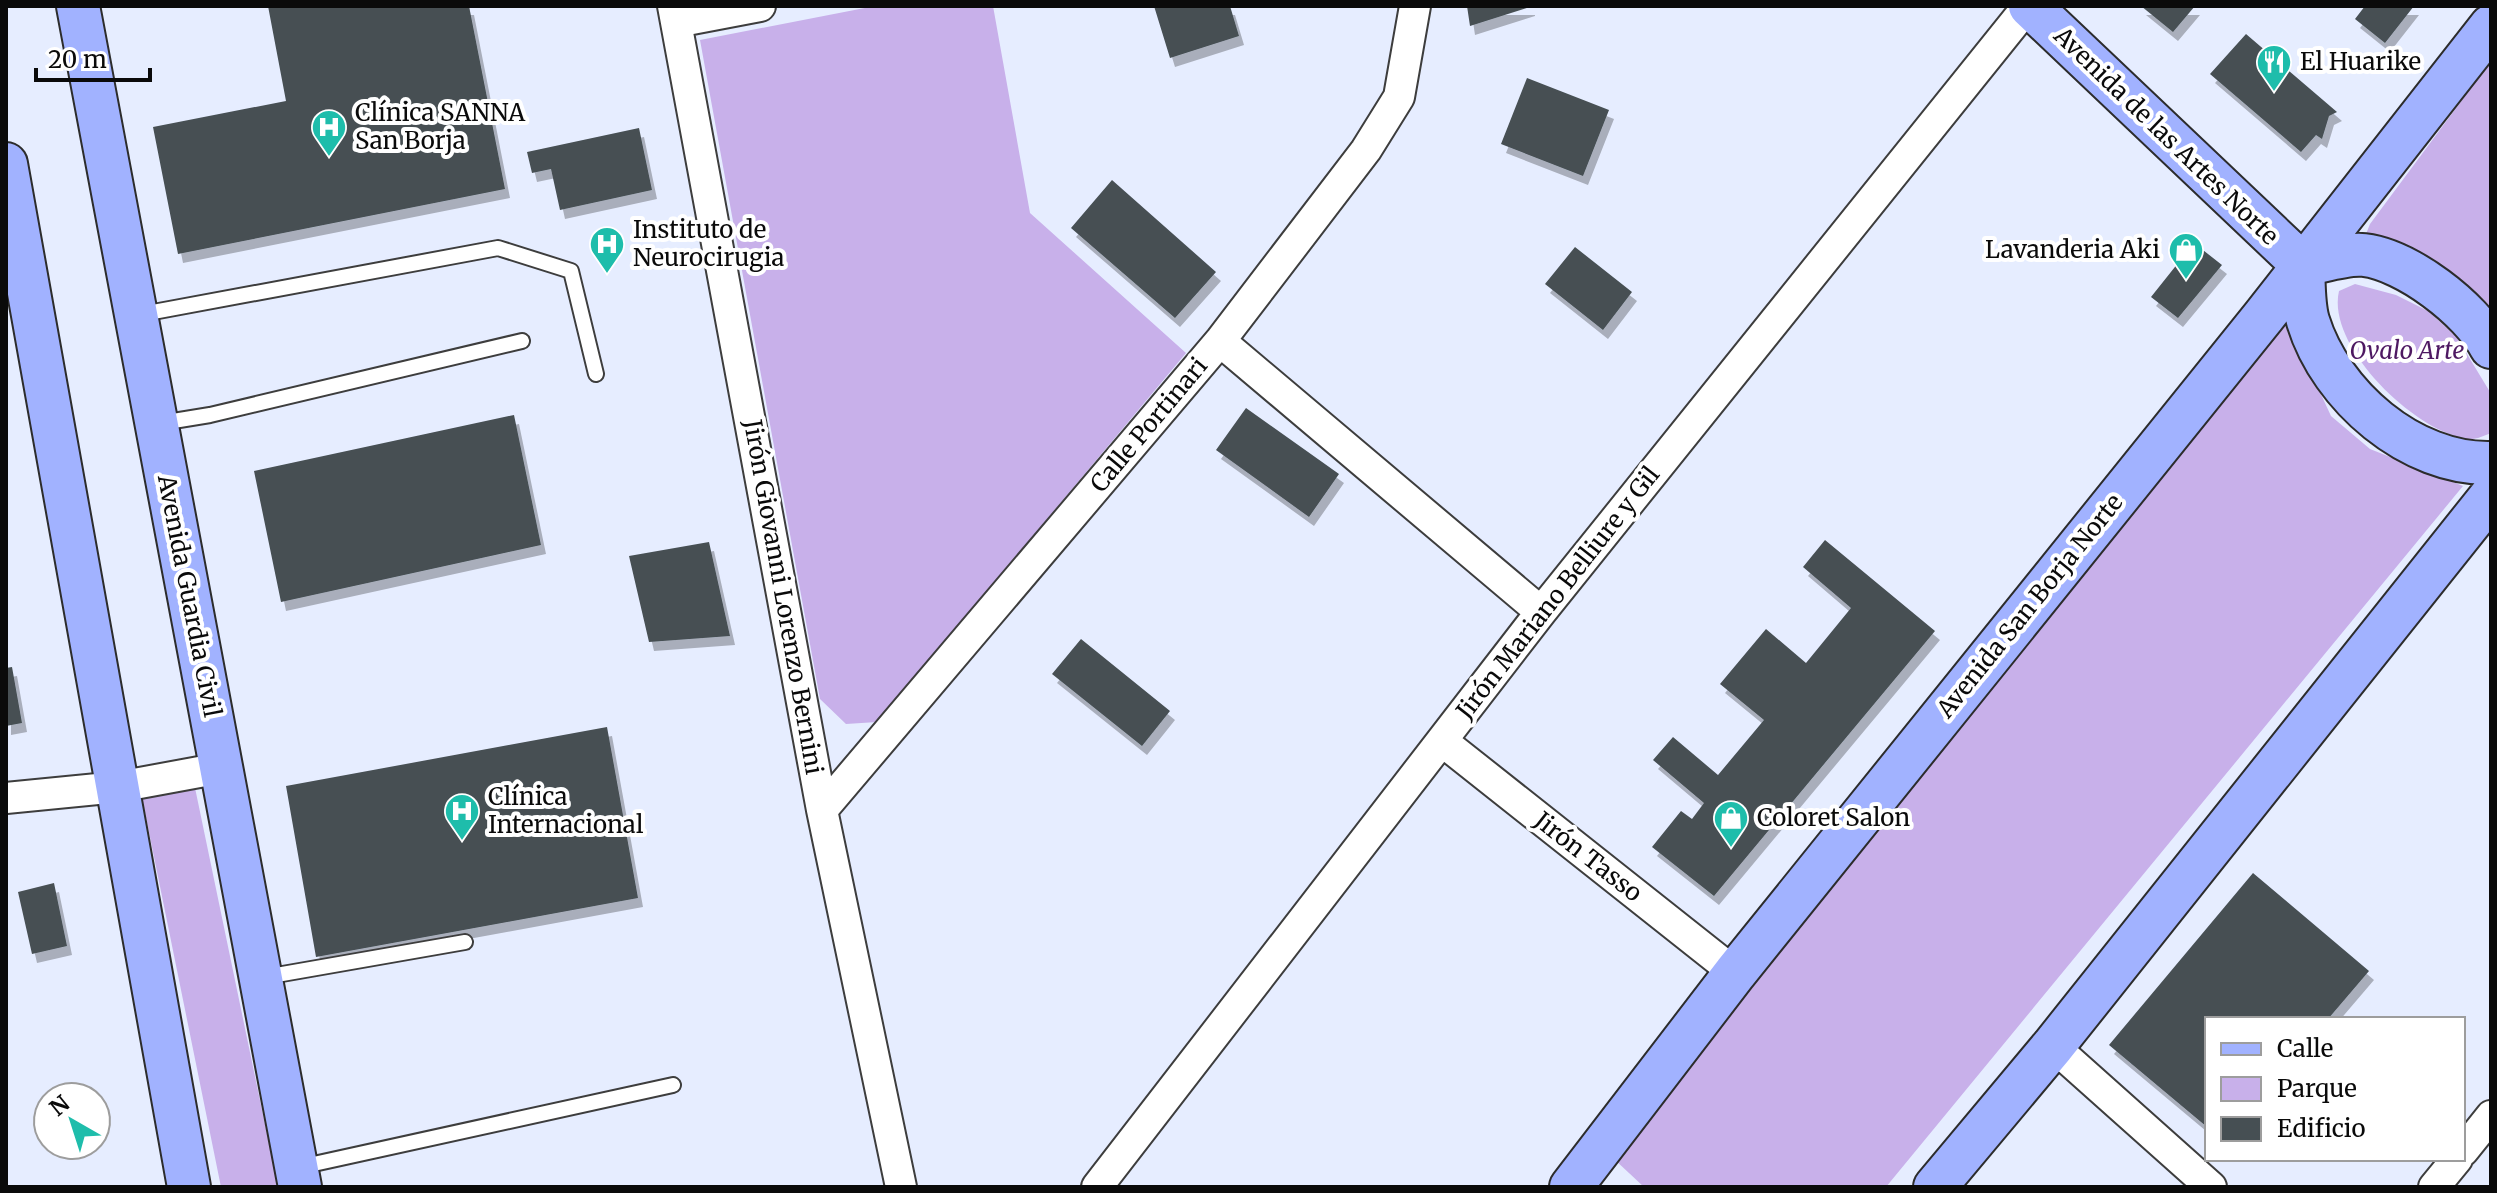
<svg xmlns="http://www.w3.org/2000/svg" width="2497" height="1193" font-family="Merriweather,serif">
<defs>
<filter id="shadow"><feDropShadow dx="5" dy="9" stdDeviation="0" flood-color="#0004"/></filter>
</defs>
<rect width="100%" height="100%" fill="#e6edff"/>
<path fill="#c8b0ea" d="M875,6H993L1030,213L1186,353L877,722L846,724L820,699L700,40Z
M2491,61V316L2364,239L2370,224Z
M2355,284L2396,295L2428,311L2456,336L2490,392L2491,433C2484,436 2475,440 2468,439C2415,432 2326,346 2339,291Z
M2287,321L2331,416L2370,449L2463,486L1886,1187H1644L1614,1159Z
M194,783L278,1187H221L140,788Z"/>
<path fill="#464f53" filter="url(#shadow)" d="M268,6H469L505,189L178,254L153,127L286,101Z
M1154,6H1230L1239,36L1170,58Z
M1467,6H1530V7L1470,26Z
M2141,6H2195L2173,32Z
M2365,6H2414L2385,43L2355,19Z
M2246,34L2337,112L2329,116L2322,139L2316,135L2301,152L2210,74Z
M1527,78L1609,110L1583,176L1501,144Z
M639,128L652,190L560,210L551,169L532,173L527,152Z
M1112,180L1216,272L1175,318L1071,228Z
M2194,243L2222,265L2178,318L2151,297Z
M1575,247L1632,292L1603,330L1545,284Z
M1246,408L1339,474L1309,517L1216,450Z
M514,415L541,545L281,602L254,471Z
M1825,540L1935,631L1714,896L1652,847L1681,811L1692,819L1704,803L1653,760L1673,737L1718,775L1764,720L1720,684L1766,629L1806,663L1851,608L1803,567Z
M709,542L730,636L649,642L629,556Z
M1081,639L1170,711L1142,746L1052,674Z
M12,667L22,723L6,726V668Z
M607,727L638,898L316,957L286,786Z
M2253,873L2369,971L2328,1019H2207V1127L2109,1045Z
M54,883L67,946L32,954L18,892Z"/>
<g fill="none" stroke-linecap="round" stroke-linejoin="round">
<g stroke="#3d3d3d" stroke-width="18">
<path id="lane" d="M137,315L498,248L571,271L596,374
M161,423L210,415L522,341
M265,977L465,942
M300,1167L673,1085"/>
</g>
<g stroke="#3d3d3d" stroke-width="34">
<path id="street" d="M673,6L822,810L901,1187
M676,22L760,6
M1220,341L1541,612
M1442,741L1735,973
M6,798L118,787L221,768
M822,810L1220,341L1366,150L1399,97L1415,6
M2053,1046L2211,1187
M2463,1151L2491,1116
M1097,1187L1541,612L2028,6
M2434,1187L2457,1159"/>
</g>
<g stroke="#2c2c2c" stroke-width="46">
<path id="secondary" d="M78,6L300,1187
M2030,6L2303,265C2304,283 2303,304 2308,321C2331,396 2411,465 2491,463
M6,164L189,1187
M2303,265C2321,262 2346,253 2364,255C2407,260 2471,309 2491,347
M1571,1187L1735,973L2264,316L2491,26
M1935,1187L2053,1046L2491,496"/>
</g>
<use href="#lane" stroke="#fff" stroke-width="14"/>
<use href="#street" stroke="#fff" stroke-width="30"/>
<use href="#secondary" stroke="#a1b2ff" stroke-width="42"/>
</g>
<defs>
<g id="restaurant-pin" transform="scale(1.8)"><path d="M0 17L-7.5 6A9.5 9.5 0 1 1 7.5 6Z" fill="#1ebdab" stroke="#fff"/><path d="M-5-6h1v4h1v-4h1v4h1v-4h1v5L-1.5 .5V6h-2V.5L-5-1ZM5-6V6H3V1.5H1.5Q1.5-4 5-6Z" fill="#fff"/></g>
<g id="hospital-pin" transform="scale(1.8)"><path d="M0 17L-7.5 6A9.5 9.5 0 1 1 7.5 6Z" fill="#1ebdab" stroke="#fff"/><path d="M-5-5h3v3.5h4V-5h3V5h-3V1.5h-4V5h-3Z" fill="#fff"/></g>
<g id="shop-pin" transform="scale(1.8)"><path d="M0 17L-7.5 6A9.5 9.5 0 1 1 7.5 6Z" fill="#1ebdab" stroke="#fff"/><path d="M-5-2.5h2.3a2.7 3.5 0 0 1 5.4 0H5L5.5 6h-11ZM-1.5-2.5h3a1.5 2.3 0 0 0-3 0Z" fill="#fff"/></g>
</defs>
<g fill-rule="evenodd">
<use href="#restaurant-pin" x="2274" y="62"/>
<use href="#hospital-pin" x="329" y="127"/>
<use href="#hospital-pin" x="607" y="244"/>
<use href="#shop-pin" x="2186" y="250"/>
<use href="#hospital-pin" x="462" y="811"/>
<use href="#shop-pin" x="1731" y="818"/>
</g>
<g text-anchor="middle" stroke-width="8" stroke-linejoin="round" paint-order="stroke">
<g font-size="24" fill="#0a0a0a" stroke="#fff" text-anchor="start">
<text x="2300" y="70">El Huarike</text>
<text x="355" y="121">Clínica SANNA<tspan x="355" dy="28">San Borja</tspan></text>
<text x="633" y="238">Instituto de<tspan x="633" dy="28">Neurocirugia</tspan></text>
<text x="2160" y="258" text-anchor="end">Lavanderia Aki</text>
<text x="488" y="805">Clínica<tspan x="488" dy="28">Internacional</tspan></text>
<text x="1757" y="826">Coloret Salon</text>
</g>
<g font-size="24" fill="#0a0a0a" stroke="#fff">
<text transform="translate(2166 136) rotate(44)" y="8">Avenida de las Artes Norte</text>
<text transform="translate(1149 425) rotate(-50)" y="8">Calle Portinari</text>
<text transform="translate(1558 593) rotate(-52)" y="8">Jirón Mariano Belliure y Gil</text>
<text transform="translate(189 596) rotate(79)" y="8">Avenida Guardia Civil</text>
<text transform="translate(783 597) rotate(80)" y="8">Jirón Giovanni Lorenzo Bernini</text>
<text transform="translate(2030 606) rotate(-51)" y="8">Avenida San Borja Norte</text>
<text transform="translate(1588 857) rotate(38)" y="8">Jirón Tasso</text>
</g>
<g font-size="24" font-style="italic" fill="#4e1962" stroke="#fff">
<text x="2407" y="359">Ovalo Arte</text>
</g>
</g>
<rect width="2497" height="1193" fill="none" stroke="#0a0a0a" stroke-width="16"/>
<rect x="2205" y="1017" width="260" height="144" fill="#ffffff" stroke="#9d9d9d" stroke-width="2"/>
<rect x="2221" y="1043" width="40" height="12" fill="#a1b2ff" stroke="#9d9d9d" stroke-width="2"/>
<text x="2277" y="1057" font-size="24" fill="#0a0a0a">Calle</text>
<rect x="2221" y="1077" width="40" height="24" fill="#c8b0ea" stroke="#9d9d9d" stroke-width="2"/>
<text x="2277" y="1097" font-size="24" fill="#0a0a0a">Parque</text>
<rect x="2221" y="1117" width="40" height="24" fill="#464f53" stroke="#9d9d9d" stroke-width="2"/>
<text x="2277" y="1137" font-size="24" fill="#0a0a0a">Edificio</text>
<g transform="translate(72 1121) rotate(321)"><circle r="38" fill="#ffffff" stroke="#9d9d9d" stroke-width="2"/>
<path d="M0-6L14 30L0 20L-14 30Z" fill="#1ebdab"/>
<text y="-12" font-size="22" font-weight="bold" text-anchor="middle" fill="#0a0a0a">N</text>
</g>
<path d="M36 68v12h114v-12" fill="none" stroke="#0a0a0a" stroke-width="4"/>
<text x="48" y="68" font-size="24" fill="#0a0a0a" stroke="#ffffff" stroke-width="6" paint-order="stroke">20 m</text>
</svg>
